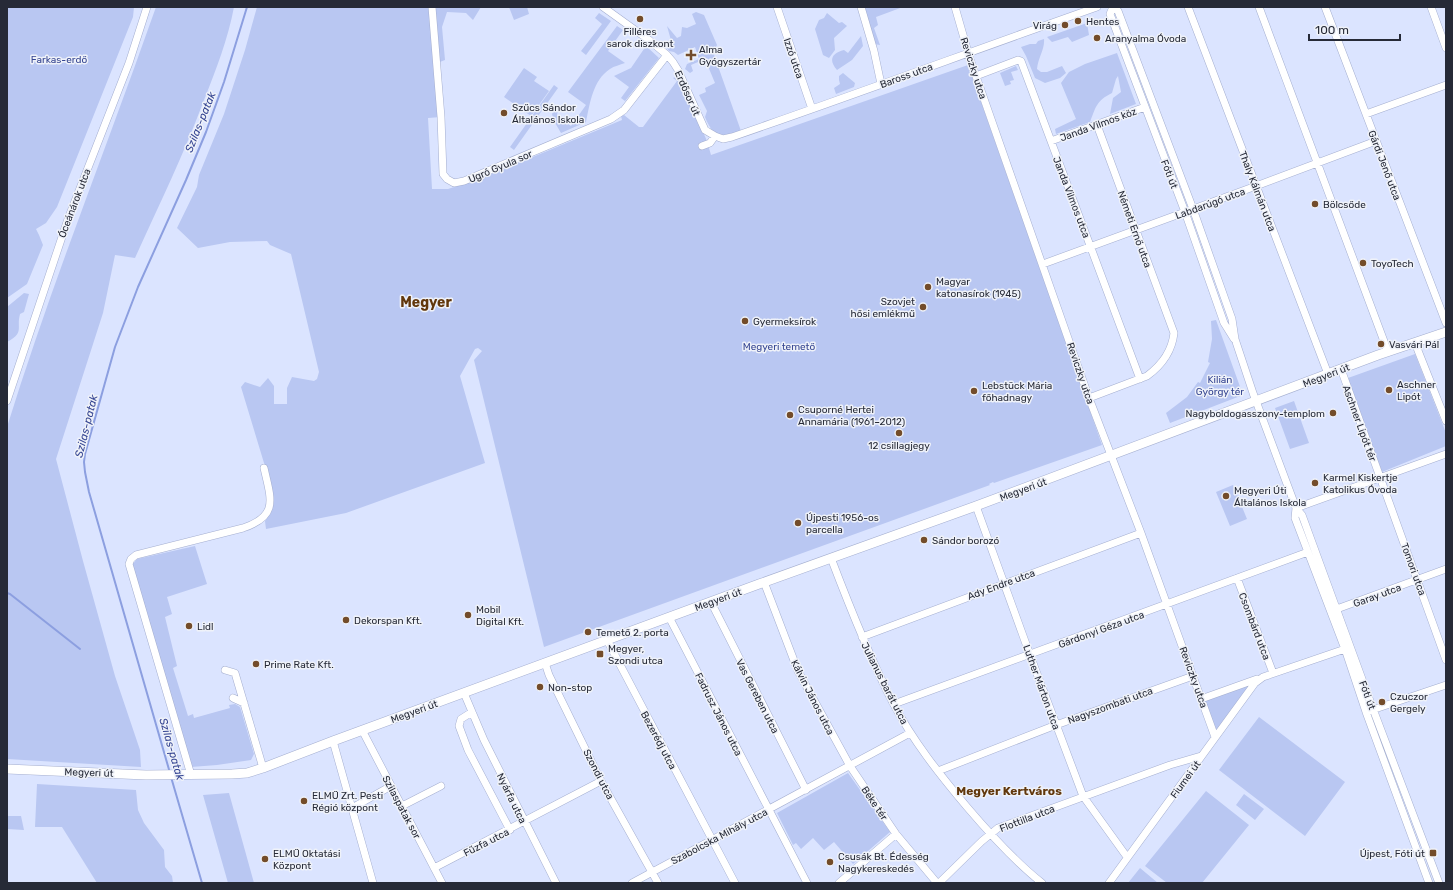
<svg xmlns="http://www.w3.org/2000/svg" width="1453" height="890" font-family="Rubik,sans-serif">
<rect width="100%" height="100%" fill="#dbe4ff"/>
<path fill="#b9c7f2" d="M7,7H134L133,17L57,207L46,223L36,229L39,235L43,245L27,284L7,298Z
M156,7H234C228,39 216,70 204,100C184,154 159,205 135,258L115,255L103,313L56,459L83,561L115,676L140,750L141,767L7,759V427C51,285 107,147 156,7Z
M257,7H481L473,20L466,13L447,12L442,27L445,60L437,63L441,117L428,118L432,189H448L482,178L622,120L621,116L624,115L639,127H643L677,81L673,78L676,77L679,78L707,141L711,155L968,65L1102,445L994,483L993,482L989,484L990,485L544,647L474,360L482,351L478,348L475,349L460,376L485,463L346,513L266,529L265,521C274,509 273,501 271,486L241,387L245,382L260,387L268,378L274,386V404H287V388L292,377L314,381L317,379L319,372L291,254L270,245L267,241L230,242L198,248L177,228L197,187L199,175L224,114L245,50Z
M509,7H527L529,14L514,20Z
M862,7H903L876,17L878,25L874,28L880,45L874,44Z
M696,12L704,15L717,45L713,52L741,131C722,137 713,138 705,117L707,111L699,95L706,92L705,88L715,83L705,59L691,65L693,71L690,73L685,69L687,64L699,59L695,47L678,55L674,52L669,51L666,47L672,44L667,26L677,38L681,36L682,27L687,28L696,24L692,14Z
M599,13L611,21L586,55L581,51L602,24L595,18Z
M827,13L839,23L842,22L847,26L834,38L835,50L829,58L823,55L815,29L819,20L824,18Z
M1087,23L1089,35L1072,42L1068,37L1052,42L1047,37Z
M617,26L623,30L608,51L625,63C620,65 614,66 610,69C593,80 590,103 586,122L561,133L554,121L552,114L558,105L557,116L571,126L586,105L568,92Z
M861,36L863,46L852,60L837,70C828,60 832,53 844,50L848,53Z
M1044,39C1045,49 1038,58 1037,69L1041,72H1047L1062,66L1066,73L1060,78L1045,83L1035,78L1026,56L1021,47L1030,44H1036L1038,41Z
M646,46L659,58L625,101L621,98L629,87L614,76L631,68Z
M1117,53L1136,104L1110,114L1113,98L1121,92L1118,76L1116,79L1112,93C1096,101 1096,107 1090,122L1056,134L1055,129L1076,119L1061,83L1069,72L1085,64Z
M1016,66L1018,70L1011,72L1014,80L1010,81L1011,84L1005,86L1000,73Z
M524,68L537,77L534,81L549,91L531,116L504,97Z
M843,73L855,83L854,87L836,94L834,88L840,84L839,80V76Z
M554,85L558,88L514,150L510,147Z
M24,293L29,294L24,312L20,314C16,329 25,332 7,342V307Z
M1216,320L1243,395L1170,423L1166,413L1187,397L1198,382L1200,383L1210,363L1208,362L1212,339L1211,321Z
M1415,354L1446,433V446L1382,472L1348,378Z
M1294,401L1309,443L1290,449L1275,408Z
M1233,485L1247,519L1230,526L1216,492Z
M195,546L207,584L167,597L172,614L165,617L177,666L173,668L188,716L193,714L194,718L230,708L229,705L235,704L240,707L254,754L251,760L217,765L191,767L132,565L137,559Z
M1245,683L1250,688L1215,737L1201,699Z
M1259,717L1345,782L1305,836L1219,770Z
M848,773L890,832L853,864L834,842L824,850L813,838L801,849L796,843L793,845L777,813Z
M37,784L136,790L138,810L144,823L164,850L165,867L172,876L173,883H97L62,827H35Z
M1206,791L1249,825L1202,883H1167L1145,866Z
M229,793L254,883H228L203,795Z
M1244,794L1264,809L1255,820L1236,805Z
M7,816H21L24,830L7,829Z
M1140,868L1158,883H1128Z"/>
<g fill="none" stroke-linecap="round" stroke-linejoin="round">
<path stroke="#8c9fe0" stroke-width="2" d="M7,593L10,594L80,649
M170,773L89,492L85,472L84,462L85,454L115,347L138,287L186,180L206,132L224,82L247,7
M171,777L202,883"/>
<g stroke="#a5afd0" stroke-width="8">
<path id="minor" d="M432,7L441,117L443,174L447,179L454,183L464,181L611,119L624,110L667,55
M603,7L649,40L667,55L673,62L678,70L705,130L715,136L723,139L732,137C854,95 975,50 1097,7
M777,7L812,109
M861,7L874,51L881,84
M955,7L970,59L1089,398L1141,533L1215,737
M1113,7L1110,14L1185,212L1224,323L1234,339
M1188,7L1328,374
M1259,7L1388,352
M1325,7L1446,323
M1431,7L1446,48
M1113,8L1118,11L1193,209L1232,319L1235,339L1253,393L1296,508L1302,515L1373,709L1439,883
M976,76L1018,60L1021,61L1140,379
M1366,114L1446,85
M1051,141L1145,107
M702,146L710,143L715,136
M1043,264L1256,186L1376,141
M1415,343L1446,421
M1341,369L1446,660
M1089,398L1147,376C1162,365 1172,351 1174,333L1097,125
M7,401L68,219L129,63L147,7
M976,506L1030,655L1083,796L1127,857
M1296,508L1295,518L1345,649L1366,712L1429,883
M1296,508L1446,454
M831,558C850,608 869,656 893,703C913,741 940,775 967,807C990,834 1014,861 1042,883
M1237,578L1273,673
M764,582L798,671L850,766L896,834L937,883
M711,602L806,790
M1334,610L1446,569
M669,617L807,883
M862,637L1141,533
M607,640L735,883
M545,663L549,675L601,781L658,883
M225,670L235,673L263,768
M464,693L484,740L556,883
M233,698L244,703
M1201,699L1257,679
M894,704L1308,552
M1369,711L1446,685
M472,712L461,719L459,726L468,750L510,830
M362,730L442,883
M333,741L373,883
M938,771L1056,725L1193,676
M191,775L129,564L131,559L136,555L243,528C279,516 271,499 264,468
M402,806L441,786
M352,808L391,786
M434,868L601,781
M632,883L910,733
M839,883L896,834
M939,883L982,841L998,828L1170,765L1201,756
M1109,883L1255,683L1263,677L1345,649"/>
</g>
<g stroke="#a5afd0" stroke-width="10">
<path id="major" d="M7,769L146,775L232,774L247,773L263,768L333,741L759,584L976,506L1378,355L1446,332"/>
</g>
<use href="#minor" stroke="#fff" stroke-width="7"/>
<use href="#major" stroke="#fff" stroke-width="9"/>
</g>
<g fill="#734c2a" stroke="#eff2f9" stroke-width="1.5">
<circle cx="640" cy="19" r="4"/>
<circle cx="1078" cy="21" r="4"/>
<circle cx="1065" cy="25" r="4"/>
<circle cx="1097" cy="38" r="4"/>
<path d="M689 49h4v4h4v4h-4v4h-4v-4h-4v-4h4z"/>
<circle cx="504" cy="113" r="4"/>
<circle cx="1315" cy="204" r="4"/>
<circle cx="1363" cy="263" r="4"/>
<circle cx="928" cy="287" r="4"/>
<circle cx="923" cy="307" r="4"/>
<circle cx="745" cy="321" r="4"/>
<circle cx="1381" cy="344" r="4"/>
<circle cx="1389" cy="390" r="4"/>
<circle cx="974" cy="391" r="4"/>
<circle cx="1333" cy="413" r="4"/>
<circle cx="790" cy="415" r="4"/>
<circle cx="899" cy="433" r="4"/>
<circle cx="1315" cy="483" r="4"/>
<circle cx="1226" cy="496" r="4"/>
<circle cx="798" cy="523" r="4"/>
<circle cx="924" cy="540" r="4"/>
<circle cx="468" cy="615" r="4"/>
<circle cx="346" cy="620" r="4"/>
<circle cx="189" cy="626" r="4"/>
<circle cx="588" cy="632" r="4"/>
<rect x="596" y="650" width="8" height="8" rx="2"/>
<circle cx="256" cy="664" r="4"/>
<circle cx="540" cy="687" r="4"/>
<circle cx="1382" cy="702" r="4"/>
<circle cx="304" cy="801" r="4"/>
<rect x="1429" y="849" width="8" height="8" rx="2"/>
<circle cx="265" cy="859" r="4"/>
<circle cx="830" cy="862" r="4"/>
</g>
<g text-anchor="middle" stroke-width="3" stroke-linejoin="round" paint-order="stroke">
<g font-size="10" fill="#262a37" stroke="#eff2f9" text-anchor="start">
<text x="1086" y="25">Hentes</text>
<text x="1057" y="29" text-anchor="end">Virág</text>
<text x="640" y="35" text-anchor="middle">Filléres<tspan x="640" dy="12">sarok diszkont</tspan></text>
<text x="1105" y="42">Aranyalma Óvoda</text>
<text x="699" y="53">Alma<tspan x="699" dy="12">Gyógyszertár</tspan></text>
<text x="512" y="111">Szűcs Sándor<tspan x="512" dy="12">Általános Iskola</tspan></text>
<text x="1323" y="208">Bölcsőde</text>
<text x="1371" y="267">ToyoTech</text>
<text x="936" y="285">Magyar<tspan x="936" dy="12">katonasírok (1945)</tspan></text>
<text x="915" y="305" text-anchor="end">Szovjet<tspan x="915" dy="12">hősi emlékmű</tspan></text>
<text x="753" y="325">Gyermeksírok</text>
<text x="1389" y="348">Vasvári Pál</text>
<text x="1397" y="388">Aschner<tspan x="1397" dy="12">Lipót</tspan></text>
<text x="982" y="389">Lebstück Mária<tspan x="982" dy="12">főhadnagy</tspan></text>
<text x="798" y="413">Csuporné Hertei<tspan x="798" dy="12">Annamária (1961–2012)</tspan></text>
<text x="1325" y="417" text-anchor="end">Nagyboldogasszony-templom</text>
<text x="899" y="449" text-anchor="middle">12 csillagjegy</text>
<text x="1323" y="481">Karmel Kiskertje<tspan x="1323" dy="12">Katolikus Óvoda</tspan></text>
<text x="1234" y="494">Megyeri Úti<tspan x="1234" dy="12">Általános Iskola</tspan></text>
<text x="806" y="521">Újpesti 1956-os<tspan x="806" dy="12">parcella</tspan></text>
<text x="932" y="544">Sándor borozó</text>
<text x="476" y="613">Mobil<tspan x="476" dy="12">Digital Kft.</tspan></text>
<text x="354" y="624">Dekorspan Kft.</text>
<text x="197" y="630">Lidl</text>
<text x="596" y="636">Temető 2. porta</text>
<text x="608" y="652">Megyer,<tspan x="608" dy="12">Szondi utca</tspan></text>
<text x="264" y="668">Prime Rate Kft.</text>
<text x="548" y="691">Non-stop</text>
<text x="1390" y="700">Czuczor<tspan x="1390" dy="12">Gergely</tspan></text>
<text x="312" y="799">ELMŰ Zrt. Pesti<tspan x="312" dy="12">Régió központ</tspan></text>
<text x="273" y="857">ELMŰ Oktatási<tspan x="273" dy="12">Központ</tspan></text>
<text x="1425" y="857" text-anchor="end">Újpest, Fóti út</text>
<text x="838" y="860">Csusák Bt. Édesség<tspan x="838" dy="12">Nagykereskedés</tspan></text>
</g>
<g font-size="10" fill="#262a37" stroke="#eff2f9">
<text transform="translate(794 58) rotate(71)" y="4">Izzó utca</text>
<text transform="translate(974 68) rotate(72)" y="4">Reviczky utca</text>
<text transform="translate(906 75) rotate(-20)" y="4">Baross utca</text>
<text transform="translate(688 93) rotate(66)" y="4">Erdősor út</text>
<text transform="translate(1098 124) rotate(-20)" y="4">Janda Vilmos köz</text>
<text transform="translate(1385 165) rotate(69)" y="4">Gárdi Jenő utca</text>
<text transform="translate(500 166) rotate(-23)" y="4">Ugró Gyula sor</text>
<text transform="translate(1170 174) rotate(69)" y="4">Fóti út</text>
<text transform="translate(1258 191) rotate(69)" y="4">Thaly Kálmán utca</text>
<text transform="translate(1072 197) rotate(69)" y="4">Janda Vilmos utca</text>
<text transform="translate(74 203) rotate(-69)" y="4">Óceánárok utca</text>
<text transform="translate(1210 203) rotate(-20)" y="4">Labdarúgó utca</text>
<text transform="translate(1135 229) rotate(70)" y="4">Németi Ernő utca</text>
<text transform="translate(1081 373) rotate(71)" y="4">Reviczky utca</text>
<text transform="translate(1326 375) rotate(-21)" y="4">Megyeri út</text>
<text transform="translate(1360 423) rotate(70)" y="4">Aschner Lipót tér</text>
<text transform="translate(1023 489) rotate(-20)" y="4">Megyeri út</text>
<text transform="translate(1414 569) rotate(70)" y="4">Tomori utca</text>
<text transform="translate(1001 584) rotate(-20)" y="4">Ady Endre utca</text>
<text transform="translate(1377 595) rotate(-20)" y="4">Garay utca</text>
<text transform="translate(718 599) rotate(-20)" y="4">Megyeri út</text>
<text transform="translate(1255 626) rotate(69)" y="4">Csombárd utca</text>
<text transform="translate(1101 629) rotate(-20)" y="4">Gárdonyi Géza utca</text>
<text transform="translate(1194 677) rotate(70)" y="4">Reviczky utca</text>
<text transform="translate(885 683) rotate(63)" y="4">Julianus barát utca</text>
<text transform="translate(1042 687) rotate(70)" y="4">Luther Márton utca</text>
<text transform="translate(1368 695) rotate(70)" y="4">Fóti út</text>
<text transform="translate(758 696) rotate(63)" y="4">Vas Gereben utca</text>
<text transform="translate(813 697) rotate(63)" y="4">Kálvin János utca</text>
<text transform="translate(1110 705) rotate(-20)" y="4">Nagyszombati utca</text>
<text transform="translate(414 711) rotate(-20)" y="4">Megyeri út</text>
<text transform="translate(719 714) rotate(63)" y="4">Fadrusz János utca</text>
<text transform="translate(659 740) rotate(62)" y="4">Bezerédj utca</text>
<text transform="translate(89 772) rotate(2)" y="4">Megyeri út</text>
<text transform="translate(599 774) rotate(63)" y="4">Szondi utca</text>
<text transform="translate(1185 779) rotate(-54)" y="4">Fiumei út</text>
<text transform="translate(512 798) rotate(64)" y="4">Nyárfa utca</text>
<text transform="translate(875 803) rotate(56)" y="4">Béke tér</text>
<text transform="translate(402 807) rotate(62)" y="4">Szilaspatak sor</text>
<text transform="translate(1027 818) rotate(-21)" y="4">Flottilla utca</text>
<text transform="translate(719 836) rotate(-28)" y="4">Szabolcska Mihály utca</text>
<text transform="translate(486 842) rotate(-27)" y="4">Fűzfa utca</text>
</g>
<g font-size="10" fill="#354591" stroke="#eff2f9">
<text x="59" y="63">Farkas-erdő</text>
<text x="779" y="350">Megyeri temető</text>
<text x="1220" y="383">Kilián<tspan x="1220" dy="12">György tér</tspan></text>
</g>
<g font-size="11" font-style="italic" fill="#364693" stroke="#eff2f9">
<text transform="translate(200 122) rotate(-68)" y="4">Szilas-patak</text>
<text transform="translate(86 426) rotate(-76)" y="4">Szilas-patak</text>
<text transform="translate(172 749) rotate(74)" y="4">Szilas-patak</text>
</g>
<g font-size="12" font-weight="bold" fill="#61370c" stroke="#eff2f9">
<text x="1009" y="795">Megyer Kertváros</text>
</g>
<g font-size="14" font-weight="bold" fill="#61370c" stroke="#eff2f9">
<text x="426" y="307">Megyer</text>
</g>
</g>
<rect width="1453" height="890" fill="none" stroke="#262a37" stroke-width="16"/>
<path d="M1309 34v6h91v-6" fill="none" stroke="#262a37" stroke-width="2"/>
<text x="1315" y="34" font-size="12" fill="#262a37" stroke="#eff2f9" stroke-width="3" paint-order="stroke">100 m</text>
</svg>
